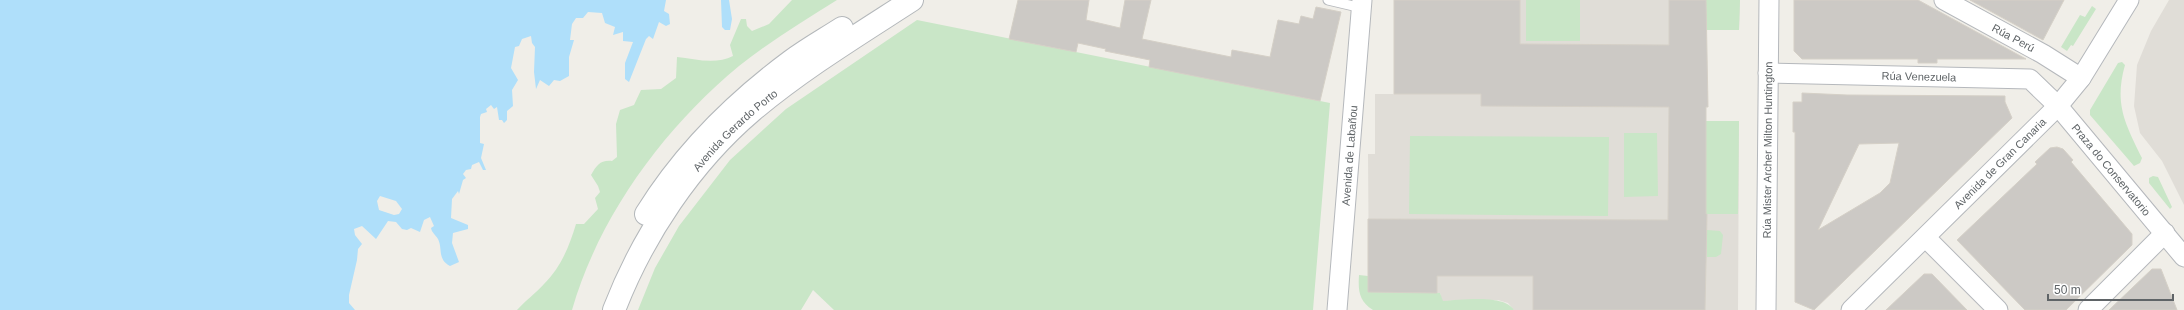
<svg xmlns="http://www.w3.org/2000/svg" width="2184" height="310" font-family="Arial,sans-serif">
<rect width="100%" height="100%" fill="#f0eee8"/>
<path fill="#e0ddd7" d="M1394,0H1740L1739,30H1706L1708,107H1706V121H1739L1738,310H1514L1508,303L1498,300L1442,301L1440,293L1369,291L1368,154H1375V94H1394Z
M2169,0H2184V205L2162,161L2140,133L2134,106L2137,65L2151,31Z"/>
<path fill="#c9e6c7" d="M792,0H837C804,21 770,41 739,66C664,128 599,216 572,310H517C526,300 536,293 544,284C561,267 569,247 576,224H584L598,209L595,198L600,192L598,186L591,175C597,165 600,160 612,161L617,157L616,124L620,110L634,105L641,90L661,89L676,78L677,57C695,59 716,65 733,56L730,45L741,19H746L747,26L752,31L769,24Z
M1526,0H1580V41H1526Z
M1706,0H1740L1739,30H1706Z
M2092,6L2096,9L2073,46L2071,45L2067,51L2061,47L2080,15L2085,17Z
M917,20L1330,103L1313,310H834L813,290L801,310H638L655,268L679,226L730,160L786,109Z
M2122,62L2125,65C2114,104 2125,123 2142,158L2140,163L2134,166L2090,115V110L2118,63Z
M1706,121H1739L1738,214H1706Z
M1624,133H1657L1658,196L1624,197Z
M1410,136L1609,137L1608,216L1409,214Z
M2153,176L2158,177L2172,207L2170,209L2149,183V178Z
M1707,230L1720,231L1723,235L1721,254L1716,257H1707Z
M1359,275L1368,276V289L1371,292L1440,293L1443,301C1461,300 1504,294 1514,310H1373C1359,301 1358,291 1359,275Z"/>
<path fill="#afdffa" fill-rule="evenodd" d="M0,0H666L664,11L669,14L670,24L666,26L659,22L653,39L649,36L646,39L629,82L625,79V63L633,42L623,41V32L613,35L615,27L605,23L602,13L588,12L583,18H576L572,24L570,40H574L569,57V76L560,81L554,80L549,86L540,80L536,89L534,72L535,47L532,43L531,36L522,39L519,46L515,47L511,68L518,80L512,90L513,106L507,111V120L504,123L502,120H499L497,107L494,109L491,105L486,109L487,112L481,114L480,117V143L484,144L481,158L486,170H483L479,162L472,165L471,169L466,170L463,174L466,178L463,180L459,194L458,191L452,199L451,218L468,225V229L453,233L452,243L459,262L450,266C437,259 443,249 438,239C435,234 432,233 431,228L434,226L430,217L424,220L420,232L411,228L407,230L402,229L396,222L388,221L376,239L362,226L354,229L355,235L362,244L358,249L357,260L349,295V303L355,310H0ZM380,196L396,201L402,209L399,214L394,215L379,210L377,201Z
M721,0H729L732,19L730,30H725L722,27Z"/>
<path fill="#ccc9c5" stroke="#d5d0c7" fill-rule="evenodd" d="M1018,0H1089L1086,20L1120,28L1125,0H1151L1142,39L1231,57L1232,50L1270,57L1278,20L1299,24L1301,16L1313,19L1316,7L1341,12L1320,101L1149,67L1150,60L1105,51L1106,49L1078,43L1076,52L1009,39Z
M1394,0H1520V44L1669,45V0H1706L1708,107H1706V214H1707L1705,310H1533V276H1437V293L1368,292V219L1668,220L1669,107L1481,106V94H1394Z
M1794,0H1918L2026,59H1937V63H1918V59H1802L1794,51Z
M1970,0H2064L2043,40Z
M1802,93L1847,95L2005,96V102L2012,118L1814,310L1795,302V132H1793V102H1802ZM1899,143L1890,183L1880,193L1818,230L1859,144Z
M2057,147L2063,149L2073,160L2071,162L2132,234V245L2066,310H2025L1957,240L2037,164L2035,162L2050,148Z
M2152,269H2161L2177,310H2109Z
M1924,274H1932L1967,310H1886Z"/>
<g fill="none" stroke-linecap="round" stroke-linejoin="round">
<g stroke="#b5b8bc" stroke-width="11">
<path id="lane" d="M1328,0L1362,8"/>
</g>
<g stroke="#b5b8bc" stroke-width="21">
<g id="street">
<path id="s1" d="M1944,0L2043,54L2081,78"/>
<path id="s2" d="M1768,73L2030,79L2058,106L2184,257"/>
<path d="M1926,238L1998,310"/>
<path id="s3" d="M1337,310L1362,0"/>
<path id="s4" d="M1766,310L1769,0"/>
<path id="s5" d="M1851,310L2058,106L2081,78L2129,0"/>
<path d="M2088,310L2165,233"/>
</g>
</g>
<g stroke="#b4b8bb" stroke-width="24">
<g id="secondary">
<path d="M646,214C684,153 733,104 791,61C807,49 825,39 842,28"/>
<path id="s6" d="M614,310C643,235 691,163 752,111C802,69 858,35 912,0"/>
</g>
</g>
<use href="#lane" stroke="#fff" stroke-width="9"/>
<use href="#street" stroke="#fff" stroke-width="19"/>
<use href="#secondary" stroke="#fff" stroke-width="22"/>
</g>
<g text-anchor="middle" stroke-width="3" stroke-linejoin="round" paint-order="stroke">
<g font-size="11" fill="#5f6467" stroke="#fff">
<text dy="4" stroke="none"><textPath href="#s1" startOffset="79">Rúa Perú</textPath></text>
<text dy="4" stroke="none"><textPath href="#s2" startOffset="151">Rúa Venezuela</textPath></text>
<text dy="4" stroke="none"><textPath href="#s6" startOffset="219">Avenida Gerardo Porto</textPath></text>
<text dy="4" stroke="none"><textPath href="#s4" startOffset="160">Rúa Mister Archer Milton Huntington</textPath></text>
<text dy="4" stroke="none"><textPath href="#s3" startOffset="155">Avenida de Labañou</textPath></text>
<text dy="4" stroke="none"><textPath href="#s5" startOffset="209">Avenida de Gran Canaria</textPath></text>
<text dy="4" stroke="none"><textPath href="#s2" startOffset="384">Praza do Conservatorio</textPath></text>
</g>
</g>
<path d="M2048 294v6h125v-6" fill="none" stroke="#5f6467" stroke-width="2"/>
<text x="2054" y="294" font-size="12" fill="#5f6467" stroke="#ffffff" stroke-width="3" paint-order="stroke">50 m</text>
</svg>
